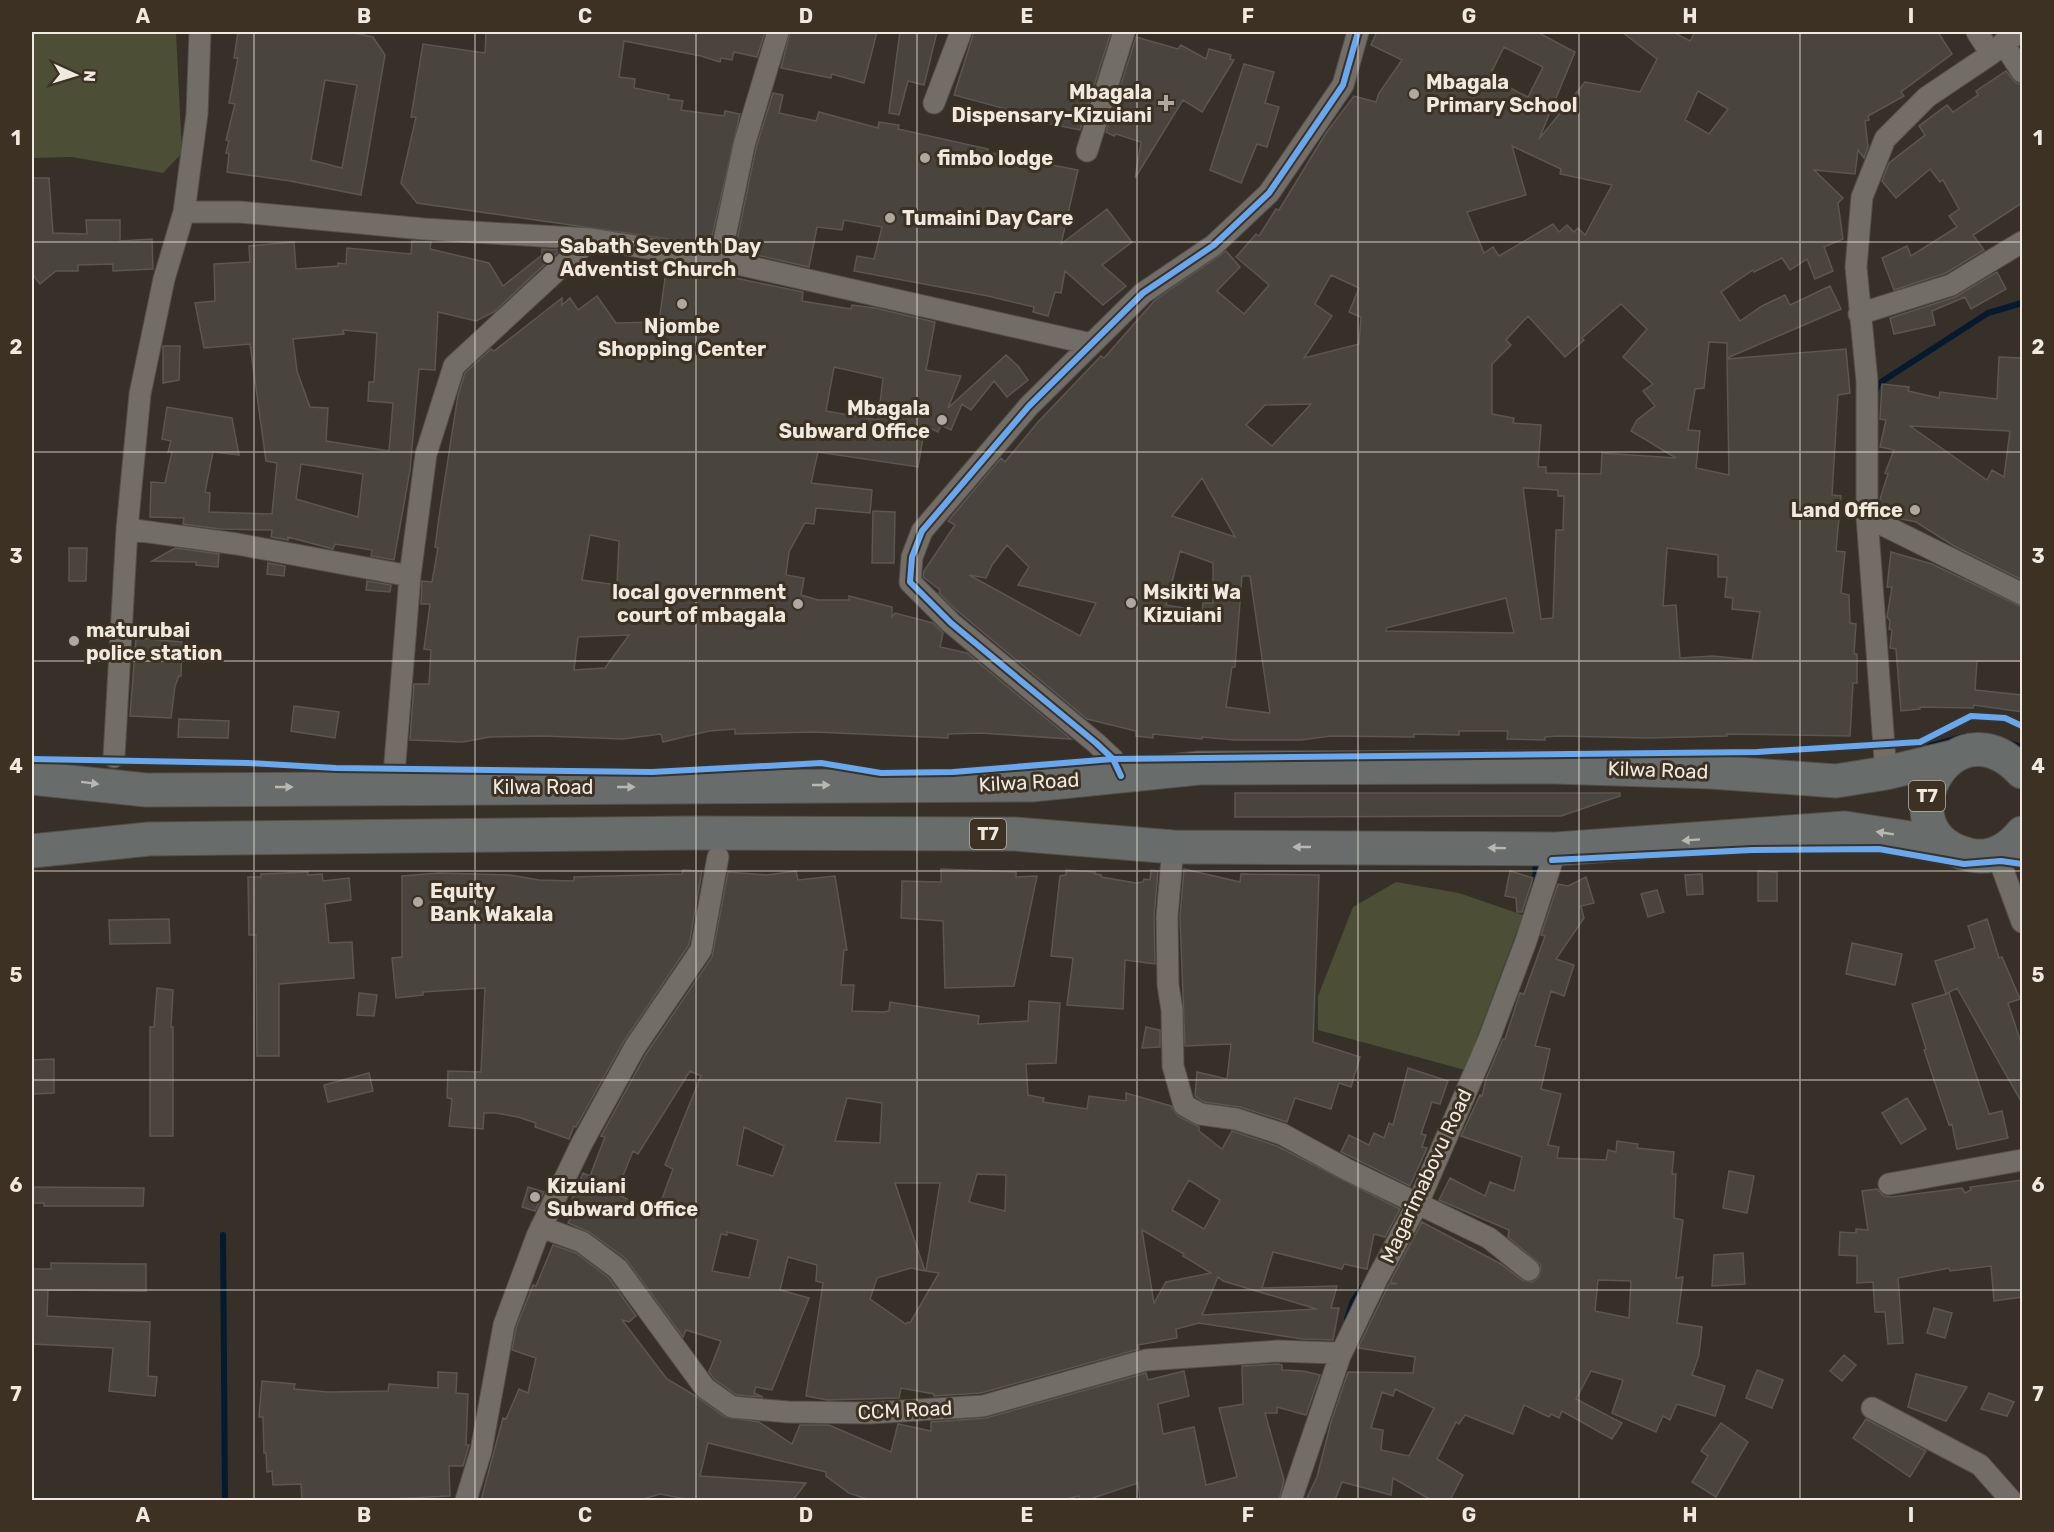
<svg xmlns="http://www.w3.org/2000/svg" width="2054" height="1532" font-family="Rubik,sans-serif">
<rect width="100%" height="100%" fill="#363029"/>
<path fill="#4c4e35" d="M32,32H176L182,153L163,173L72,157L32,158Z
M1396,882L1459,893L1523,915L1465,1070L1318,1030V996L1353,907Z"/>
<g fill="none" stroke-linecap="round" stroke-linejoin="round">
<path stroke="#051a2e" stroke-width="6" d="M1875,393L1878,384L1988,313L2022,303
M2003,741L2022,747
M1930,746L1966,736
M1535,860L1536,883
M223,1235L225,1500
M1347,1319L1353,1301L1362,1288"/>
</g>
<path fill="#49453e" stroke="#5b5650" stroke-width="1.5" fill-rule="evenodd" d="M238,32H349L373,37L385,55L361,195L290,181L227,172L229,154L226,153L229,141L226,140L235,104L229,103L238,58H234ZM325,80L357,85L342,168L311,160Z
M486,32H765L757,57L734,52L732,60L721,58L720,62L701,56L624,41L619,77L635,79L634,88L669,95L668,99L683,101L681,110L724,116L725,111L740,114L710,245L417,203L401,183L416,117H411L423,44L485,53Z
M790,32H877L864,83L832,74L831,78L781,68Z
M900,32H937L924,85L908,81L899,115L889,113Z
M974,32H1111L1080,130L1050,124V121L954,95Z
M1377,32H1537L1575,52L1539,139L1585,82L1640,92L1657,59L1622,32H1673L1690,41L1695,32H1938L1952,54L1901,92L1904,96L1868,116L1869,120L1865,121L1868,147L1864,158L1858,150L1855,174L1814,170L1843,198L1838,203L1843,239L1824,247L1833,271L1815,279L1807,259L1790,270L1782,258L1754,272L1753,270L1721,292L1740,321L1762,306L1785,295L1790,305L1830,286L1841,309L1727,358V343L1709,342L1704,388L1695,389L1688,430L1700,431L1696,468L1729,475L1727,359L1846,349L1850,393L1838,395L1832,495L1841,496L1836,551L1845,552L1841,593L1849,595L1850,623L1856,624L1854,654H1857V683H1853L1850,736L1727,734V736L1648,738L1558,736L1545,737V740L1507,739L1508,731H1459V735L1414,734V737L1331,736L1301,740H1235L1202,737V739L1153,734V738L1136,736V731L1087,719L955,609L939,593L940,590L923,577L924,571L955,525L948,521L1001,458L1005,462L1038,422L1101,356L1104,358L1155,300L1226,251L1240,267L1217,291L1244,314L1269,285L1236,257L1256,234L1259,236L1276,209L1279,210L1326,133L1354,96L1376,102L1379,93L1402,60L1371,45ZM1504,47L1543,67L1528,97L1489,77ZM1698,91L1728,109L1709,134L1685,120ZM1512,146L1561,169L1560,174L1612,185L1585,235L1578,228L1574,232L1567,225L1559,232L1553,224L1499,256L1493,247L1484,253L1467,212L1526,195ZM1331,275L1359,288L1349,312L1361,317L1359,344L1304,358L1332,316L1315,304ZM1621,304L1647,329L1623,357L1653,384L1643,391L1655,406L1637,420L1631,431L1676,458L1602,453L1601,474L1546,473V467H1538L1541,425L1513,423L1514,418L1492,414V364L1511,345L1506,340L1528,316L1565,357L1584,340L1582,338ZM1311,404L1272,446L1246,425L1265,405ZM1202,478L1235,537L1172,516ZM1523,488L1558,490V496H1564L1563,530H1556L1553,618L1541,619ZM1007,545L1029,567L1018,585L1096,603L1080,636L969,575L986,578L992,565ZM1667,548L1718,555V577H1727L1725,597L1733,598L1732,609L1760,612L1752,660L1713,656L1680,658L1676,605L1663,606ZM1180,551L1213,563V603H1203L1202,611L1166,605ZM1242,576H1250L1270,713L1226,707L1232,667H1235ZM1506,598L1514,633L1386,631V628Z
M1136,37L1178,49L1181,45L1206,59L1209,49L1231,55L1230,59L1234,60L1202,112L1183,100L1135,178L1141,142L1116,134L1114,136L1106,132Z
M1244,64L1274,72L1265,103L1279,107L1267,147L1257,144L1241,183L1210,170Z
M2006,71L2016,83L2022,85V203L1973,235L1984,250L1946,273L1894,290L1882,258L1907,246L1911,256L1957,227L1949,216L1959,209L1943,180L1940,182L1930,169L1896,198L1882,181L1889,163L1925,135L1919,126L1947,105L1953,112L1978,95L1976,91Z
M773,93L783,95L779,113L816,121L819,112L878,128L879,122L899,125L898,129L988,149L987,152L1078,170L1061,244L1107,209L1132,242L1102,265L1126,286L1103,305L1065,271L1061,293L1055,292L1048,316L1033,312L1034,307L988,296L854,271L857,256L874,259L882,227L844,220L842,230L817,227L809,267L735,250L756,148Z
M32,178H49L53,233L87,234L86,220H120V241L152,239L153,269L113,271V264L78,265V271H56L40,284L32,274Z
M412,241L431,242L430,249L489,263L503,286L542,255V249L560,250L494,312L476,321L438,312L435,370L419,369L410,470L394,560L371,556L372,550L335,544L333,549L288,537V540L271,537L272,530L220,529L183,524L184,518L150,517L151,482L165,483L172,452H168L171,441L162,439L167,407L232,418L239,455L213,452L205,492L210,493L209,512L272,514L277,463L266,461L250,344L204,348L195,303L215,301L214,264L250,262L249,246L294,242L296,269L338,266V263L346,264L347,248L411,254ZM343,330L377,333L374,382H369L368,401L393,403L389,451L326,441L328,408L310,407L297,371L293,339L344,334ZM301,464L363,474L358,517L296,499Z
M667,264L803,292L802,301L851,309L852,305L875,308L935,322L926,370L961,376L948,408L1006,355L1018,366L1028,380L1007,397L994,381L971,410L962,404L951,430L941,425L938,432L925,426L918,467L818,452L811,483L872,490L870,513L816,508L814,524L805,523L789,552L786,575L804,578L801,595L818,600H849V596L892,607V617L895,613L933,623L943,633L940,647L967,653L1071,739L980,733L948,734V738L815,732L735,734V729L709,731L663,742L661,734L623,739L542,736L490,737L463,742L410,740L414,684H429L431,650L424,649L430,604H421L422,581L432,582L438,548L435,547L439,517L458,395L465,373L491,349L494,351L562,298V305L570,298L578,310L597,296L616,323L659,322ZM834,367L883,378L878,420L826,411ZM590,535L619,541L617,585L582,580ZM629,635L605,668L574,670L578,637Z
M1997,272L2006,289L1971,309L1965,297L1932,311L1935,325L1894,334L1890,318L1955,297Z
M163,346H180L179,380L163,383Z
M1999,357L2022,358V580L1954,546L1916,522L1897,518L1880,509V499L1888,474L1885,473L1894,450L1880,447L1886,420L1880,419L1882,384L1909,387L1908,391L1939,398L1940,392L1997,399ZM1910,426L2010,431L2004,477L1992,470L1987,480Z
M873,511L895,512L894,563H872Z
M69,548H87L86,581H69Z
M175,548L219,554L218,567L196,565V562L152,561Z
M1891,552L1932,564L2022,607V661H1977L1975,690L2022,695V712L1974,705L1973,708L1920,707V709L1901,711L1896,649L1890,648L1892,630L1889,629L1890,621L1887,617L1892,587H1887Z
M268,563L285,566L284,576L267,574Z
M367,581L391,585L390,592L366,590Z
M136,638L182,642L181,676H179L175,686L171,718L130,716Z
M294,706L339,712L335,738L291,731Z
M179,719L229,721L228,738L178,737Z
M1235,793H1620V796L1561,816L1235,817Z
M941,869L1016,872V877L1037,876L1014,986L945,988L943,921L901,918L902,881L941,882Z
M1184,869L1240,882L1241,874L1319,875L1313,1042L1360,1057L1351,1087L1339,1083L1331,1109L1295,1098L1287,1122L1240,1107L1204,1102L1195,1096L1197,1072L1227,1079L1231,1044L1185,1046L1180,917Z
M683,870L702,871L689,945L624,1041L576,1127L574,1126L569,1139L535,1127L536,1123L518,1117L496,1113H484L483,1129L449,1126L452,1099L447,1098L448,1071L481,1072L485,988L423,992V995L396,998L392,958L402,957V876L439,873L510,875L539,880L574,881V877L682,874Z
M1066,870L1095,872V874L1101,875V877L1136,883L1143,882L1144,879L1150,880L1151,870L1158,871L1154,917L1155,964L1125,960L1123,1009L1067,1005L1073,958L1051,956L1060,876L1066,875Z
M796,871L798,880L835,876L847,950H844L841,985H854L852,1011L883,1012L889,1011L890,1002L979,1016L978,1024L1028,1021L1029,1001L1060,1003L1056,1063L1026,1064L1028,1095L1044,1098L1043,1102L1087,1109L1089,1096L1126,1101V1093L1171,1106L1178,1116L1199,1127V1131L1222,1149L1232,1131L1277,1146L1400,1209L1385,1237L1374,1234L1367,1269L1344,1264L1342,1269L1273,1252L1262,1288L1337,1286L1331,1308H1339L1333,1340L1302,1339L1199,1323L1176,1329L1177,1338L1138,1345L1139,1349L981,1393L934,1396V1394L901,1388L899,1398L827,1400L806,1396L823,1283L816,1281L817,1265L788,1257L780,1290L809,1298L772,1390L756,1387L754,1393L763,1397L737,1395L714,1379L709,1372L721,1341L686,1330L683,1337L626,1259L589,1232L568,1223L579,1202L572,1199L583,1173L590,1176L605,1137L601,1136L646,1054L712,957L728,872L767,875ZM690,1071L701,1076L665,1165L673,1169L657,1212L644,1203L641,1207L616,1193L633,1151L638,1154ZM847,1098L882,1103L880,1143L835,1141ZM744,1127L784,1146L773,1176L737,1165ZM977,1174L1006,1175L1005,1211L969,1202ZM1189,1180L1220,1200L1204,1229L1172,1210ZM895,1183H940L926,1271L939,1273L910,1323L908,1322L906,1324L870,1299L877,1278L911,1268L925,1271ZM1142,1230L1184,1254L1183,1256L1211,1273L1166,1282L1154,1303ZM727,1232L758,1240L749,1278L712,1271L721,1234L727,1235ZM1218,1277L1223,1281L1317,1309L1202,1315Z
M1510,871L1533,878L1522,912H1517L1516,898L1505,896Z
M1758,871L1777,872V901H1758Z
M308,872V875L322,874L323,881L349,878L351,900L325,904L329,943L352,942L354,978L279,984V1056H257L256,935H249L248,877H261V874Z
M1702,874L1703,894L1687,895L1685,875Z
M1586,877L1594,903L1581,906L1584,918L1556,959L1574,965L1564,996L1551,991L1535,1046L1550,1049L1541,1089L1561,1094L1548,1145L1559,1147L1557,1158L1606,1160L1608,1150L1616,1152L1617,1141L1638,1144L1637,1148L1674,1152L1672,1174H1676L1674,1218L1683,1220L1676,1278L1683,1277L1677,1323L1702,1327L1699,1355L1692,1375L1725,1386L1715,1416L1677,1404L1670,1420L1663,1416L1656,1432L1612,1413L1623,1380L1591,1371L1576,1399L1622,1423L1612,1439L1562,1411L1559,1418L1551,1414L1549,1417L1524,1405L1513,1434L1465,1415L1459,1424L1456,1422L1437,1459L1463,1475L1450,1500H1431L1393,1478L1391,1495L1342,1482L1335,1500H1306L1317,1477L1331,1422L1348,1372L1413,1373L1415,1357L1358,1348L1389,1284H1397L1390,1282L1422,1222L1501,1264L1522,1280L1533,1282L1539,1277L1541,1265L1508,1237L1509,1230L1439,1200L1450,1178L1485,1196L1490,1182L1514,1191L1522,1157L1461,1136L1480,1095L1482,1096L1486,1079L1503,1039H1505L1520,993L1524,994L1545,936L1541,935L1558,884L1568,886ZM1598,1280L1631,1281L1629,1318L1595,1311ZM1395,1389L1434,1408L1409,1456L1381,1450L1383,1430L1371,1428L1382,1392L1393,1396Z
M1657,890L1664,912L1648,917L1641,894Z
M169,919L170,943L110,944L109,920Z
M1987,919L1999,958L2002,957L2020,999L2008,1003L2022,1046V1103L1957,988L1946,994L1949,993L1989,1114L2002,1111L2008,1138L1957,1149L1952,1124L1949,1125L1924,1050L1926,1049L1912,1004L1946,994L1935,961L1975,948L1968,926Z
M1852,943L1902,954L1895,985L1846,974Z
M157,988L173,990L171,1027H173V1136H150V1027H154Z
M359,993L377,995L374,1016L357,1015Z
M1146,1027L1160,1030V1047L1142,1048Z
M54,1059V1093L32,1094V1060Z
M1408,1068L1448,1081L1440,1104L1432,1102L1421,1134L1426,1135L1422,1147L1427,1148L1410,1186L1341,1152L1349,1135L1369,1145L1374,1133L1384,1138L1389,1123L1393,1125Z
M369,1073L373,1091L328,1102L324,1085Z
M1907,1098L1926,1129L1901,1144L1882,1113Z
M1729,1171L1754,1176L1747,1213L1723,1208Z
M2022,1180V1297L1994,1301L1991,1266L1950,1271L1949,1268L1898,1278L1903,1343L1888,1344L1885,1312H1875L1873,1282L1857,1283V1256L1839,1255L1840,1232L1856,1233V1229L1868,1230L1862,1191L1877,1189L1884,1196L1891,1197L1962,1188L1965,1193L1971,1190L1970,1187Z
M32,1187L144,1188L143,1206H44V1203H32Z
M528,1187L544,1192L535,1211L522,1207Z
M553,1245L576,1253L609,1278L636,1316L629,1322L622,1320L667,1379L694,1395L725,1417L759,1422L792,1444L800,1425H829L891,1452L898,1424L931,1431V1422L986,1418L1146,1373L1148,1380L1184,1371L1189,1396L1158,1404L1163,1434L1194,1427L1206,1485L1237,1477L1219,1408L1243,1404L1242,1366L1278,1364L1282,1365V1370L1303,1371L1320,1375L1306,1415L1277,1407V1413H1265L1284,1480L1279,1500H1140L1138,1483L1087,1500H1081L1079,1496L1062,1500H870L849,1493L826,1476V1472L708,1443L700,1476L806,1483L793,1500H691L660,1494L640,1500H481L503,1418L506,1419L519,1389L528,1393L536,1358L512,1350L516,1328L533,1285L536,1286Z
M1743,1253L1745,1284L1712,1286L1714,1255Z
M51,1263L146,1264V1291L48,1290L47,1316L150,1322L148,1376L157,1377L155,1396L109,1391L113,1348L32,1344V1269H51Z
M1934,1308L1952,1313L1945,1338L1927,1333Z
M1844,1355L1856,1365L1842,1381L1830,1371Z
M1757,1370L1783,1380L1772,1408L1746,1398Z
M438,1372L457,1373L456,1393L468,1394L466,1445H469L463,1466H449L450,1496L369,1500H302L301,1484L273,1485L272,1471L267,1472L266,1453H264L263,1417H259L262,1381L295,1384L294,1389L328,1392L388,1391L389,1384L438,1388Z
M1916,1374L1967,1387L1946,1421L1908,1407Z
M1989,1393L2014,1402L2007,1416L1981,1409Z
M1866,1419L1926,1451L1910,1477L1853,1438Z
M1721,1423L1748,1442L1716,1497L1692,1482L1708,1456L1701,1451Z"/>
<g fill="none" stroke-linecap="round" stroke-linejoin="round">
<g stroke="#544f48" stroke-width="23">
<path id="minor" d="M1977,32L1991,54
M2003,43L2022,72
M934,103L961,32
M1087,151L1124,32
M184,212H240L424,229L591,239L720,260L1091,344
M720,260L744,145L778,32
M1859,314L1951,285L2022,242
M1867,517L2022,594
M127,529L237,544L410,576
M114,757L127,529L140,394L164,279L184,212L197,114L200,32
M1886,773L1867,517V381L1856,267L1862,197L1885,139L1927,97L1991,54L2019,32
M1121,776L1113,759L1096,743L951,623L910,582L912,557L922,531L1029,406L1143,293L1214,245L1269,193L1343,85L1358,32
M393,787L410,576L426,454L454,366L591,239
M1173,847L1167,917L1168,985L1172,1010L1173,1066L1184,1105L1200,1114L1236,1119L1282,1134L1346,1169L1489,1238L1529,1270
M1997,854L2022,922
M1889,1184L2022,1160
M541,1227L582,1242L618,1269L705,1388L732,1407L788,1412L870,1413L983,1406L1146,1360L1278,1351L1335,1353L1340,1356
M1872,1408L1980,1465L2011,1500
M466,1500L481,1451L504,1325L537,1236L582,1143L635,1047L701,950L718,857
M1291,1500L1340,1356L1377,1279L1418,1203L1489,1039L1526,941L1556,849"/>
</g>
<g stroke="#544f48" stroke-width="35">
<path id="trunk" d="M2022,772C1951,696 1878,835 1970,855C1992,860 2009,849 2022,833
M32,778L146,790L1032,785L1199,768L1554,767L1711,772L1836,781L1886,773L1952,757
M32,851L149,839L690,833L1015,834L1173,847L1556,849L1845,828L1943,843"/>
</g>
<use href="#minor" stroke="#726d67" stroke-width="21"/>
<use href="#trunk" stroke="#686c6a" stroke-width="33"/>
<g stroke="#3c3123" stroke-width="10">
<path id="cycleway" d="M32,759L248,763L336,768L652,772L821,763L881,773L953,772L1113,759L1757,752L1920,742L1971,716L2005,718L2022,726
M1121,776L1113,759L1096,743L951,623L910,582L912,557L922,531L1029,406L1143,293L1214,245L1269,193L1343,85L1358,32
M1552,860L1752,850L1879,849L1964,864L2001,861L2022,864"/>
</g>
<use href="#cycleway" stroke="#66a8f1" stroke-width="6"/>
</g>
<defs><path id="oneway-solid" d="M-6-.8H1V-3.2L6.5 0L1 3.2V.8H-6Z" transform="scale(1.5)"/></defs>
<g fill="#b9b7b1">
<use href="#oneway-solid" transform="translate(90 783) rotate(7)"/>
<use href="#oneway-solid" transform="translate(821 785)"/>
<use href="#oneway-solid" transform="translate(284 787)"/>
<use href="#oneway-solid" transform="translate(626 787)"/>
<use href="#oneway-solid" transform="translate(1885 833) rotate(-171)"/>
<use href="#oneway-solid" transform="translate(1691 840) rotate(176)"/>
<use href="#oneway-solid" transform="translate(1302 847) rotate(-180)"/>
<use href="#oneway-solid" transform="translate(1497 848) rotate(-179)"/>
</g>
<path fill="none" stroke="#efe9e0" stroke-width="1.5" stroke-opacity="0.55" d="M254,32V1500M475,32V1500M696,32V1500M917,32V1500M1137,32V1500M1358,32V1500M1579,32V1500M1800,32V1500M32,242H2022M32,452H2022M32,661H2022M32,871H2022M32,1080H2022M32,1290H2022"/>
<g fill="#aea8a0" stroke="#3c3123" stroke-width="2">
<circle cx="1414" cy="94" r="6"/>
<path d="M1163 94h6v6h6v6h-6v6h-6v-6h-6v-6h6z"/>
<circle cx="925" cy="158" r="6"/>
<circle cx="890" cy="218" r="6"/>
<circle cx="548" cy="258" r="6"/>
<circle cx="682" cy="304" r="6"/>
<circle cx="942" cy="420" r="6"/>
<circle cx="1915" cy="510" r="6"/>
<circle cx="1131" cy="603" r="6"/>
<circle cx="798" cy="604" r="6"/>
<circle cx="74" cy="641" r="6"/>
<circle cx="418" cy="902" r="6"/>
<circle cx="535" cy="1197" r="6"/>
</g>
<g text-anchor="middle" stroke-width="6" stroke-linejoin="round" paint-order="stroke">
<g fill="#3c3123" stroke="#b9b2a7" stroke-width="1.5">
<rect x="1909" y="781" width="36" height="30" rx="4.5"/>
<rect x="970" y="819" width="36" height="30" rx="4.5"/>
</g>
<g font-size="18" font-weight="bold" fill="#efe9e0">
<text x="1927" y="802">T7</text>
<text x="988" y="840">T7</text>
</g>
<g font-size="20" font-weight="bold" fill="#efe9e0" stroke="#3c3123" text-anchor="start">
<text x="1426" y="89">Mbagala<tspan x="1426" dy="23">Primary School</tspan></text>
<text x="1152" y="99" text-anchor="end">Mbagala<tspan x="1152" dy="23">Dispensary-Kizuiani</tspan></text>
<text x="937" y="165">fimbo lodge</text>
<text x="902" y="225">Tumaini Day Care</text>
<text x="560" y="253">Sabath Seventh Day<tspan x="560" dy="23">Adventist Church</tspan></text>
<text x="682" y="333" text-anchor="middle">Njombe<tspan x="682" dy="23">Shopping Center</tspan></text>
<text x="930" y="415" text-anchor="end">Mbagala<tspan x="930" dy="23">Subward Office</tspan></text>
<text x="1903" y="517" text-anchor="end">Land Office</text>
<text x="786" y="599" text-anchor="end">local government<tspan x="786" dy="23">court of mbagala</tspan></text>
<text x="1143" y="599">Msikiti Wa<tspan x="1143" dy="23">Kizuiani</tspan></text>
<text x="86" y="637">maturubai<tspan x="86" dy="23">police station</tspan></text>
<text x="430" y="898">Equity<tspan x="430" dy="23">Bank Wakala</tspan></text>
<text x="547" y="1193">Kizuiani<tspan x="547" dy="23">Subward Office</tspan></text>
</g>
<g font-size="20" fill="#efe9e0" stroke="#3c3123">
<text transform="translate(1658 770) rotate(2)" y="7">Kilwa Road</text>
<text transform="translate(1029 782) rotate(-3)" y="7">Kilwa Road</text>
<text x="543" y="794">Kilwa Road</text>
<text transform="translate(1426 1176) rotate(-65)" y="7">Magarimabovu Road</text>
<text transform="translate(905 1410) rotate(-3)" y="7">CCM Road</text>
</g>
</g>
<rect width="2054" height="1532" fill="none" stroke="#3c3123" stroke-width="66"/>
<g transform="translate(75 75) rotate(94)" stroke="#3c3123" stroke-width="4.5" paint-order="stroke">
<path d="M0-4.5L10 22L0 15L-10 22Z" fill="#efe9e0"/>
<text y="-9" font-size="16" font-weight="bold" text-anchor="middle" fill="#efe9e0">N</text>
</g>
<rect x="33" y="33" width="1988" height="1466" fill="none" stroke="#efe9e0" stroke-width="2"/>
<g font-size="20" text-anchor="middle" font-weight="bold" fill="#efe9e0">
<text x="143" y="23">A</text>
<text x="364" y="23">B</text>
<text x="585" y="23">C</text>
<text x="806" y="23">D</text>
<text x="1027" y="23">E</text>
<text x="1248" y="23">F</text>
<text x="1469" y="23">G</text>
<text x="1690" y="23">H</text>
<text x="1911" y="23">I</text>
<text x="16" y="145">1</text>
<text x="2038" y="145">1</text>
<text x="16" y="354">2</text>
<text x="2038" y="354">2</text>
<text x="16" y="563">3</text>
<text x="2038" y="563">3</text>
<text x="16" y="773">4</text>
<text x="2038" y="773">4</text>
<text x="16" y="982">5</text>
<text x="2038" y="982">5</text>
<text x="16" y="1192">6</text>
<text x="2038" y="1192">6</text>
<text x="16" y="1401">7</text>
<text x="2038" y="1401">7</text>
<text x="143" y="1522">A</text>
<text x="364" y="1522">B</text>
<text x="585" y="1522">C</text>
<text x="806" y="1522">D</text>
<text x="1027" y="1522">E</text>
<text x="1248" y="1522">F</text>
<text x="1469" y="1522">G</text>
<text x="1690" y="1522">H</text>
<text x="1911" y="1522">I</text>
</g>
</svg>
